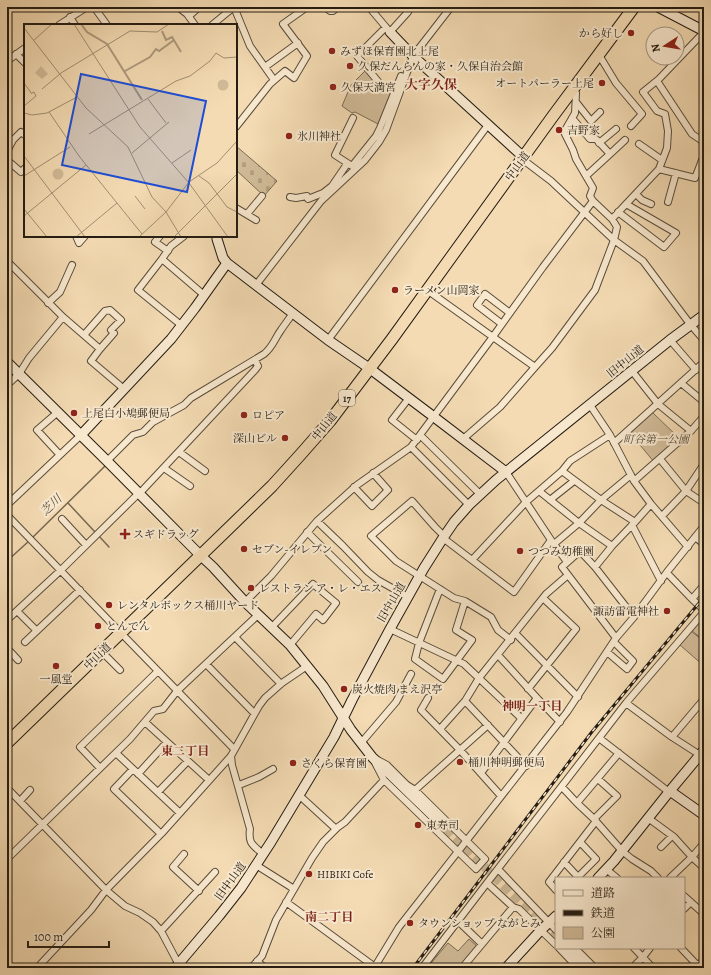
<svg xmlns="http://www.w3.org/2000/svg" width="711" height="975" font-family="Alegreya,'Noto Serif JP',serif">
<defs>
<pattern id="cemetery-stones" width="16" height="16" patternUnits="userSpaceOnUse"><rect width="16" height="16" fill="#d1bb98"/><path d="M2 7V4a2 2 0 0 1 4 0v3zM10 15v-3a2 2 0 0 1 4 0v3z" fill="#b3a082"/></pattern>
</defs>
<rect width="100%" height="100%" fill="#f4dbb3"/>
<filter id="stains"><feTurbulence type="fractalNoise" baseFrequency=".005" numOctaves="4"/><feColorMatrix values="0 0 0 0 .2 0 0 0 0 .09 0 0 0 0 .02 0 0 0 .5 -.17"/></filter>
<radialGradient id="worn" r=".72"><stop offset=".6" stop-color="#630" stop-opacity="0"/><stop offset="1" stop-color="#630" stop-opacity=".3"/></radialGradient>
<path fill="url(#cemetery-stones)" stroke="#7a6c56" d="M236,146L277,181L264,196L236,170Z
M704,616V636L702,639L691,630Z"/>
<path fill="#d1bb98" stroke="#7a6c56" d="M366,70L381,88L391,94L378,124L355,112L352,113L342,106L351,85Z
M652,412L680,439L655,463L630,433Z
M691,631L702,640L704,638V666L680,645Z
M469,939L477,946L458,968H427L448,943L458,951Z"/>
<g fill="none" stroke-linecap="round" stroke-linejoin="round">
<path stroke="#766853" stroke-width="1.5" d="M68,503L95,532
M98,535L109,547
M32,538L97,474L106,465
M7,561L29,541"/>
<path stroke="#cab593" stroke-width="9" stroke-dasharray="9 4.5" stroke-linecap="butt" d="M436,819L556,938"/>
<g stroke="#584c3b" stroke-width="8">
<path id="street" d="M94,7L107,25
M178,7L187,14L195,25
M234,7L250,46L274,80
M325,7L330,11H333L338,7
M369,7L390,32L408,12L404,7
M189,16L199,7
M70,17L75,25
M59,25L87,7
M212,25L234,7
M386,27L357,56L381,85L395,91
M16,54L25,63
M599,55L616,83L642,114L631,126
M7,61L25,48
M265,67L298,43
M657,81L692,134L704,142
M576,102L591,121L600,112
M353,118L335,155L352,166L376,136L380,128L401,76
M572,118L590,139H596L610,154L586,176
M236,127L270,84L285,71L294,78L307,56L283,24L307,7
M599,143L616,129
M639,144L662,160
M7,151L13,140L21,132L25,135
M610,154L625,140
M522,159L551,181L614,240L643,261L690,324L704,340
M7,160L21,172L25,168
M659,169L695,178L699,168L702,160
M636,194L642,200L651,204
M290,197L296,198L307,196L308,199L323,193L332,186L347,164
M668,202L676,173
M236,208L256,220
M618,212L664,247L676,233L626,204
M247,214L262,196
M612,219L659,169L667,148L668,131L665,114L657,111L643,92L659,79L704,32
M76,236L79,243L85,236
M160,236L155,242L168,251
M184,236L171,246L162,259L204,295
M7,259L9,263L63,317L100,349
M162,259L138,290L181,325
M256,285L321,201L365,160L379,142L386,130L413,56L451,7
M427,290L535,367
M48,303L60,292L72,265
M502,324L477,305L485,294L510,313
M84,335L105,311L110,310L121,320L111,330L114,333L100,349L91,361L124,389
M328,340L488,125
M670,340L696,370
M632,371L658,404L691,431
M681,383L704,402
M7,385L19,374L29,358L63,317
M409,398L392,420L417,440
M590,405L610,435L634,481L651,504L688,547
M58,412L37,430L60,455
M420,435L481,495
M463,439L500,407L535,367L552,348L595,290L614,240L617,227L612,219L593,201
M614,443L704,362
M411,447L469,505
M179,452L205,471
M660,459L686,491L704,503
M107,461L133,435L143,432L153,422L184,405L191,398L264,354C273,347 275,338 281,330C285,324 289,319 293,313
M164,468L190,486
M562,471L601,500L635,522
M506,472L551,540L567,562
M634,481L691,431L704,416
M354,487L372,506L388,490L373,473
M539,491L579,523L612,546
M139,494L255,370L258,366L255,360
M550,500L574,481
M7,505L81,435
M7,515L117,629
M662,516L686,491L704,464
M62,519L86,545
M317,521L343,546L368,572L378,580L408,597
M632,525L661,581
M307,532L358,582
M444,536L435,527L412,501L371,536L396,561L454,598L465,601L491,617L498,630L511,640
M695,537L704,544
M443,538L514,592L551,540
M554,544L579,523L601,500L631,475
M472,560L526,502L562,471L570,461L610,435
M595,567L612,546L635,522L651,504
M667,573L692,599L704,585
M440,589L419,643L415,659L443,679L472,640L456,630L465,601
M692,599L704,610
M245,602L271,576L317,521L357,485L411,447L492,338L543,267L593,201L590,196L593,188L576,159L573,150L564,132L575,113L576,93L574,88
M17,611L37,631
M7,620L61,570L139,493
M272,627L313,584L336,603L323,620L316,614L290,645
M390,629L464,664L521,718
M121,633L234,749
M516,634L578,697
M235,637L281,684
M616,638L562,567L580,551L595,567L634,617
M25,642L80,590
M7,648L18,660
M102,652L120,670
M607,652L627,669L633,661L614,642
M498,655L537,698L560,722
M206,664L254,713
M528,689L576,629L543,598
M428,698L421,710L460,750L501,796
M465,701L526,766
M626,703L672,737L700,755
M145,722L209,780
M440,729L465,701L479,678L546,594L568,575
M672,737L704,699
M599,738L669,792
M361,743L396,702L411,674
M116,753L180,813
M231,756L232,765L250,829C248,844 253,845 263,854
M372,757L387,765L407,785L415,790L485,859L476,869L384,780Z
M100,768L80,747L158,671
M133,769L114,789L161,834
M481,773L537,698
M138,774L167,742
M239,785L259,777L273,769
M562,787L577,803L619,753
M7,788L106,890L125,906L140,913L153,922L161,931L179,965
M415,790L488,725
M158,792L188,761
M300,796L336,829
M20,801L30,790
M577,803L594,819L622,851L632,859L651,871L658,878
M648,818L674,837L692,857L704,868
M594,819L617,796L598,779
M661,847L672,836
M184,854L173,867L199,891
M7,859L130,739L154,711L163,709L177,691L258,615
M564,862L578,877L596,859L580,842
M256,865L294,889
M498,869L556,930
M606,869L617,878
M670,878L692,857L704,843
M487,883L513,907L519,909L556,945
M556,890L549,882L596,821
M684,896L704,914
M286,902L375,967
M684,909L691,902
M458,921L482,944
M161,931L215,872
M559,948L578,968
M575,948L595,968
M634,948L653,968
M681,948L698,966L696,968
M257,961L265,968
M698,966L704,959
M37,968L91,910L106,890L162,833L231,756L259,706L265,698L282,683L307,666
M251,968L262,956L276,920L312,858L323,842L338,827L345,822L384,780
M374,968L399,927L567,712L616,638L634,617L667,572L704,526
M422,968L487,883L626,703L704,612
M462,968L513,907
M632,968L643,957L650,948"/>
</g>
<g stroke="#241c13" stroke-width="11">
<path id="secondary" d="M658,7L704,31
M390,32L413,56L519,153
M217,239L223,258L227,263L328,340L369,368L434,417L506,472
M7,362L108,462L200,555L213,567L245,602L290,645L323,686L351,730L372,757L436,819
M81,435L171,339L195,308L227,263
M670,791L704,815
M598,878L614,861L669,792L704,750
M566,948L587,968
M175,968L219,916L241,888L271,842L334,737L352,700L390,629L424,568L443,538L454,522L469,505L496,480L670,340L704,315
M506,968L541,930L556,916"/>
</g>
<g stroke="#241c13" stroke-width="13">
<path id="highway" d="M7,743L232,525L272,486L301,454L330,421L392,339L553,116L634,7"/>
</g>
<use href="#street" stroke="#f8e8ce" stroke-width="6"/>
<use href="#secondary" stroke="#f8e8ce" stroke-width="9"/>
<use href="#highway" stroke="#f4dbb3" stroke-width="11"/>
<g stroke="#241c13" stroke-width="3">
<path id="rail" d="M413,968L591,733L704,597"/>
</g>
<use href="#rail" stroke="#f8e8ce" stroke-width="1.5" stroke-dasharray="4.5" stroke-linecap="butt"/>
</g>
<g fill="#8f2418" stroke="#f8e8ce" stroke-width="1.5">
<circle cx="631" cy="33" r="4"/>
<circle cx="332" cy="51" r="4"/>
<circle cx="350" cy="66" r="4"/>
<circle cx="602" cy="83" r="4"/>
<circle cx="333" cy="87" r="4"/>
<circle cx="559" cy="130" r="4"/>
<circle cx="289" cy="136" r="4"/>
<circle cx="395" cy="290" r="4"/>
<circle cx="74" cy="413" r="4"/>
<circle cx="244" cy="415" r="4"/>
<circle cx="285" cy="438" r="4"/>
<path d="M123 528h4v4h4v4h-4v4h-4v-4h-4v-4h4z"/>
<circle cx="244" cy="549" r="4"/>
<circle cx="520" cy="551" r="4"/>
<circle cx="251" cy="588" r="4"/>
<circle cx="109" cy="605" r="4"/>
<circle cx="667" cy="611" r="4"/>
<circle cx="98" cy="626" r="4"/>
<circle cx="56" cy="666" r="4"/>
<circle cx="344" cy="689" r="4"/>
<circle cx="460" cy="762" r="4"/>
<circle cx="293" cy="763" r="4"/>
<circle cx="418" cy="825" r="4"/>
<circle cx="309" cy="874" r="4"/>
<circle cx="410" cy="923" r="4"/>
</g>
<g text-anchor="middle" stroke-width="4" stroke-linejoin="round" paint-order="stroke">
<rect fill="#f8e8ce" stroke="#64594b" stroke-width="1" x="339" y="390" width="16" height="16" rx="3"/>
<g font-size="10" font-weight="bold" fill="#241c13">
<text x="347" y="402">17</text>
</g>
<g font-size="11" fill="#241c13" stroke="#f8e8ce" text-anchor="start">
<text x="623" y="37" text-anchor="end">から好し</text>
<text x="340" y="55">みずほ保育園北上尾</text>
<text x="358" y="70">久保だんらんの家・久保自治会館</text>
<text x="594" y="87" text-anchor="end">オートパーラー上尾</text>
<text x="341" y="91">久保天満宮</text>
<text x="567" y="134">吉野家</text>
<text x="297" y="140">氷川神社</text>
<text x="403" y="294">ラーメン山岡家</text>
<text x="82" y="417">上尾白小鳩郵便局</text>
<text x="252" y="419">ロピア</text>
<text x="277" y="442" text-anchor="end">深山ビル</text>
<text x="133" y="538">スギドラッグ</text>
<text x="252" y="553">セブン-イレブン</text>
<text x="528" y="555">つつみ幼稚園</text>
<text x="259" y="592">レストラン ア・レ・エス</text>
<text x="117" y="609">レンタルボックス桶川ヤード</text>
<text x="659" y="615" text-anchor="end">諏訪雷電神社</text>
<text x="106" y="630">とんでん</text>
<text x="56" y="683" text-anchor="middle">一風堂</text>
<text x="352" y="693">炭火焼肉 まえ沢亭</text>
<text x="468" y="766">桶川神明郵便局</text>
<text x="301" y="767">さくら保育園</text>
<text x="426" y="829">東寿司</text>
<text x="317" y="878">HIBIKI Cofe</text>
<text x="418" y="927">タウンショップ ながとみ</text>
</g>
<g font-size="11" fill="#241c13" stroke="#f8e8ce">
<text transform="translate(517 166) rotate(-54)" y="4">中山道</text>
<text transform="translate(625 361) rotate(-39)" y="4">旧中山道</text>
<text transform="translate(324 426) rotate(-51)" y="4">中山道</text>
<text transform="translate(391 602) rotate(-60)" y="4">旧中山道</text>
<text transform="translate(97 656) rotate(-44)" y="4">中山道</text>
<text transform="translate(230 881) rotate(-54)" y="4">旧中山道</text>
</g>
<g font-size="11" font-style="italic" fill="#584c3b" stroke="#f8e8ce">
<text x="656" y="443">町谷第一公園</text>
</g>
<g font-size="12" font-style="italic" fill="#5b4e3d" stroke="#f8e8ce">
<text transform="translate(51 505) rotate(-44)" y="4">芝川</text>
</g>
<g font-size="12" font-weight="bold" fill="#7a1f14" stroke="#f8e8ce">
<text x="532" y="710">神明一丁目</text>
<text x="185" y="755">東二丁目</text>
<text x="329" y="921">南二丁目</text>
</g>
<g font-size="13" font-weight="bold" fill="#7a1f14" stroke="#f8e8ce">
<text x="431" y="89">大字久保</text>
</g>
</g>
<g transform="translate(24 24)">
<rect width="213" height="213" fill="#f4dbb3"/>
<path d="M193.5 61a5.5 5.5 0 1 1 11 0a5.5 5.5 0 1 1-11 0Z" fill="#d1bb98"/>
<path d="M17,42L24,50L18,55L11,49ZM28.5 150a5.5 5.5 0 1 1 11 0a5.5 5.5 0 1 1-11 0Z" fill="#d1bb98"/>
<path fill="none" stroke="#ad9a7d" stroke-width="2" d="M57,0L63,8L83,20L118,76M138,7L142,16L148,13L157,28M101,47L126,33L132,25L135,27L150,16"/>
<path fill="none" stroke="#a18f73" stroke-width="1" d="M50,0L116,103L165,159L204,213M0,4L62,84L104,123L128,173L142,188L157,213M10,16L28,0M37,49L106,7L133,8L145,0M0,59L8,70M18,65L37,49M124,75L142,99M0,82L12,72L10,68L8,69M25,88L55,132L118,210M0,89L8,91L23,89L53,73M65,110L152,57L166,52L186,37L192,29L200,34L213,33M108,129L145,98M0,132L61,213M148,139L167,126M0,152L46,123M175,152L185,159L203,183L213,188M111,172L121,185M0,185L23,213M0,192L62,141M52,213L93,179M115,213L142,188L165,158L193,139L213,117M150,213L213,150"/>
<path fill="#1d4ed8" fill-opacity="0.15" stroke="#1d4ed8" stroke-width="2" d="M57,50L182,77L163,168L38,141Z"/>
<rect width="213" height="213" fill="none" stroke="#241c13" stroke-width="2"/>
</g>
<rect width="711" height="975" fill="none" stroke="#f4dbb3" stroke-width="24"/>
<rect x="8" y="8" width="695" height="959" fill="none" stroke="#241c13" stroke-width="2"/>
<rect x="12" y="12" width="687" height="951" fill="none" stroke="#241c13"/>
<rect x="555" y="877" width="130" height="72" fill="#f8e8ce" stroke="#a39683"/>
<rect x="563" y="890" width="20" height="6" fill="#f8e8ce" stroke="#a39683"/>
<text x="591" y="897" font-size="12" fill="#241c13">道路</text>
<rect x="563" y="910" width="20" height="6" fill="#241c13" stroke="#a39683"/>
<text x="591" y="917" font-size="12" fill="#241c13">鉄道</text>
<rect x="563" y="927" width="20" height="12" fill="#d1bb98" stroke="#a39683"/>
<text x="591" y="937" font-size="12" fill="#241c13">公園</text>
<g transform="translate(665 46) rotate(258)"><circle r="19" fill="#f8e8ce" stroke="#a39683"/>
<path d="M0-3L7 15L0 10L-7 15Z" fill="#8f2418"/>
<text y="-6" font-size="11" font-weight="bold" text-anchor="middle" fill="#241c13">N</text>
</g>
<path d="M28 941v6h81v-6" fill="none" stroke="#241c13" stroke-width="2"/>
<text x="34" y="941" font-size="12" fill="#241c13" stroke="#f8e8ce" stroke-width="3" paint-order="stroke">100 m</text>
<rect width="100%" height="100%" filter="url(#stains)"/>
<rect width="100%" height="100%" fill="url(#worn)"/>
</svg>
